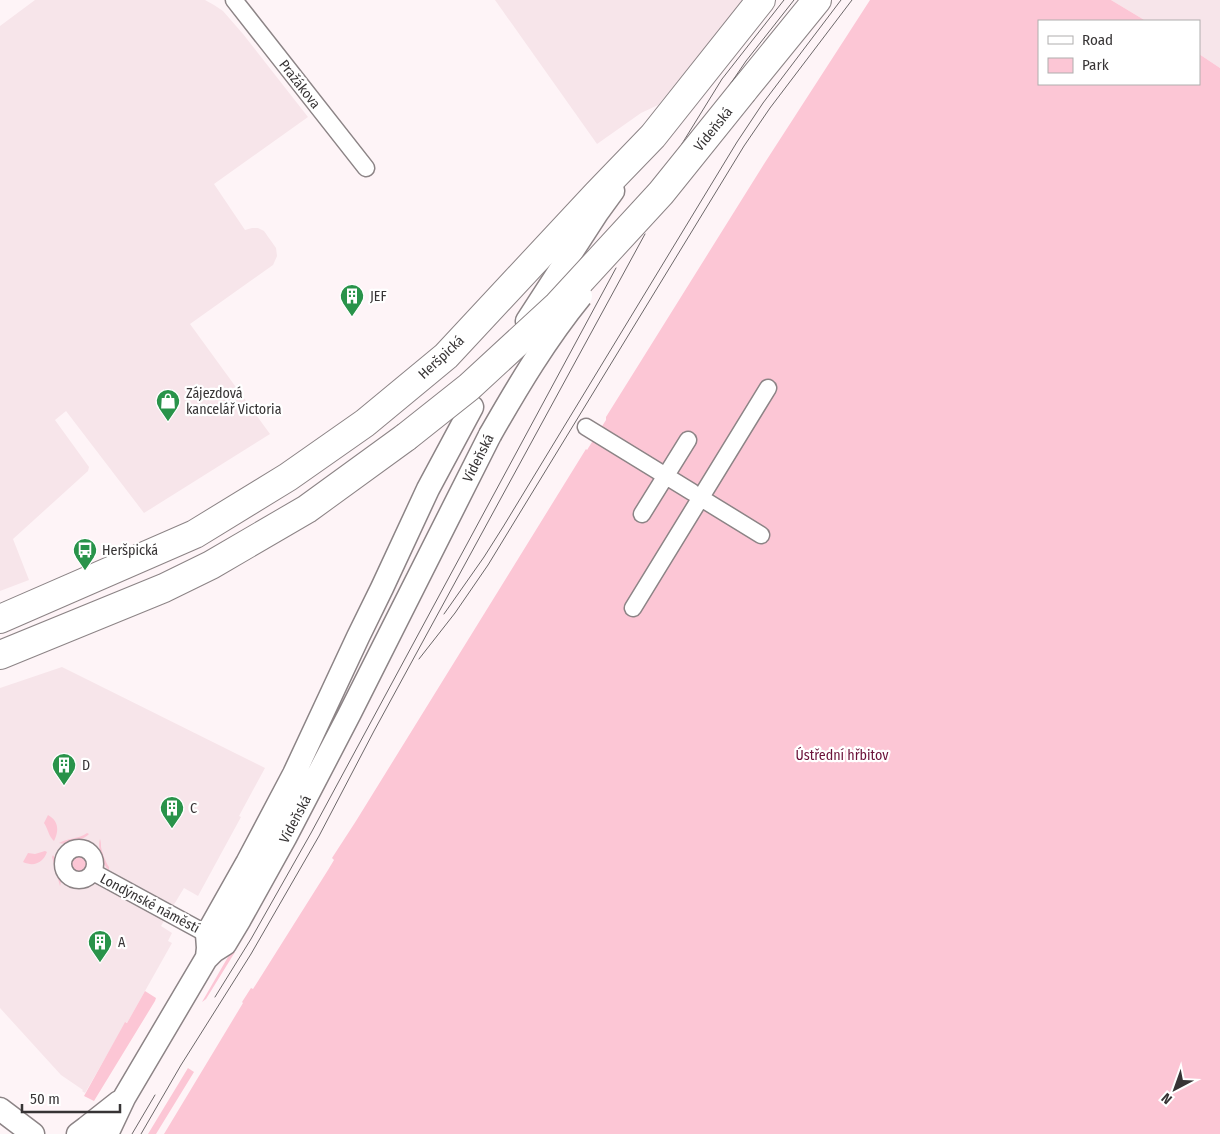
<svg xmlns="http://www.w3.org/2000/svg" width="1220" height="1134" font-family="'Fira Sans Condensed',sans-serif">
<rect width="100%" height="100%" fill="#fef4f7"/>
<path fill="#f7e5ea" d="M35,0H205L214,5L223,11L243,34L308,117L214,184L245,230L252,228H258L264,231L276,248L277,256L273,265L190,324L270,434L144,513L66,411L55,420L89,467L88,471L13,539L29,580L0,591V26Z
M495,0H744L658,105L641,113L597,144Z
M1111,0H1220V68L1199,54V21H1146Z
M62,667L265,768L239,816L241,817L198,896L184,888L161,926L172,933L168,941L172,943L127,1023L126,1022L85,1093L82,1091L83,1090L61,1075L0,1008V688Z"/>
<path fill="#fcc6d5" d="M870,0H1111L1146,21H1039V84H1199V54L1220,68V1134H164L243,1003L242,1002L251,988L253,989L328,870L334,860L332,858L356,821L586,449L587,450L606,420V417L764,164Z
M48,815C59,821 59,831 54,841C49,837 48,829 44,823Z
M87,833L89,834C84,840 66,846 59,843C67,838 79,839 87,833Z
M100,839C101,842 101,844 101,847C102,852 106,863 109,867V870C102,865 97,847 100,839Z
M45,851L47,852C43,863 34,867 23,862L28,853L35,854Z
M70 863a10 10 0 1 1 20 0a10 10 0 1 1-20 0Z
M53,855C58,862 63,878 60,886L52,857Z
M232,950L235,952L206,999L202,1002Z
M145,991L156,998L155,1001L94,1101L84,1096L124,1024L125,1022L127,1023Z
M188,1068L194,1072L156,1134H148Z"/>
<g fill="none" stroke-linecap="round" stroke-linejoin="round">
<g stroke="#8c8486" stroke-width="19">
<path id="street" d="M234,0L366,168
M586,427L692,492
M696,495L761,535
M642,514L688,440
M633,608L768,388
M63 864a16 16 0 1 1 32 0a16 16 0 1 1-32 0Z
M93,872L207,934"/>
</g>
<g stroke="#8c8486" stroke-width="25">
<path id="secondary" d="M527,321L597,213L613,191
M207,957L208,948L207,934L247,863L294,774L358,637L382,588L428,489L472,407
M0,1109L33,1134
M78,1134L86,1128L119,1102
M107,1134L124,1098L206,959L214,951L225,944L240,919L285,838L350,713L490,435"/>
</g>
<g stroke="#8c8486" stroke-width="30">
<path id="highway" d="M743,91L817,0
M0,619L195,534L288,477L365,423L446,356L597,194L653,136L761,0
M0,655L164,588L211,565L307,509L406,437"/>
</g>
<use href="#street" stroke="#fff" stroke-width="16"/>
<use href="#secondary" stroke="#fff" stroke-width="22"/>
<use href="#highway" stroke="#fff" stroke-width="28"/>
<path stroke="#6c6769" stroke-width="1" d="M714,108L746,61L794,0
M675,155L722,79L784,0
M444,614L484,557L503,527L737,142L763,103L841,0
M419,659L455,613L488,565L744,146L770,108L852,0
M215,997L251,939L311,833L616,268
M132,1134L155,1095
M141,1134L181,1065L251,954L319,836L374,731L645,234"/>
<g stroke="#8c8486" stroke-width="25" stroke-linecap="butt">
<path id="secondary-bridge" d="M490,435C518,386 546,339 581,296"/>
</g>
<g stroke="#8c8486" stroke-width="30" stroke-linecap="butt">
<path id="highway-bridge" d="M406,437L469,387L558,305L661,193L743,91"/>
</g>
<use href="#secondary-bridge" stroke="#fff" stroke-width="22"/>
<use href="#highway-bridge" stroke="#fff" stroke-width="28"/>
</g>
<defs>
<g id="building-pin" transform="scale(1.25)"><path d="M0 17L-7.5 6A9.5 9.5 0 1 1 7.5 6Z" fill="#29934a" stroke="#fff"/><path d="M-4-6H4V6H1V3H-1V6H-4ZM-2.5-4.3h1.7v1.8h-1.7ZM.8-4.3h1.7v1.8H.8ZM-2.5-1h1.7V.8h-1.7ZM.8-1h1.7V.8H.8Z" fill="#fff"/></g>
<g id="shop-pin" transform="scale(1.25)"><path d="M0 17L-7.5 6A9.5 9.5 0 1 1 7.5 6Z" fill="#29934a" stroke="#fff"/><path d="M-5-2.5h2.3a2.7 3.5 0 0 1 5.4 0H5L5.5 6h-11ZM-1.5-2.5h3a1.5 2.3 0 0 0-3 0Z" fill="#fff"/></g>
<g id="bus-pin" transform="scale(1.25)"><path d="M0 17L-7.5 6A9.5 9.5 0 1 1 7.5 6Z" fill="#29934a" stroke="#fff"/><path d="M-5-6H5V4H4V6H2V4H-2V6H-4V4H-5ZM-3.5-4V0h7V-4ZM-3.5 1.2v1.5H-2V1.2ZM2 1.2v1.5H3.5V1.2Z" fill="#fff"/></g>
</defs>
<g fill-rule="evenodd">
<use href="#building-pin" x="352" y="296"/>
<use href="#shop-pin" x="168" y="401"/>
<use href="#bus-pin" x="85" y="550"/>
<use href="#building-pin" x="64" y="765"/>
<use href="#building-pin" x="172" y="808"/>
<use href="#building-pin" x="100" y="942"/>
</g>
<g text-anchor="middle" stroke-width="4.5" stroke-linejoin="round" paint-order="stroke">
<g font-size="14" fill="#373435" stroke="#fff">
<text transform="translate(300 84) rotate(52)" y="5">Pražákova</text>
<text transform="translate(713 129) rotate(-51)" y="5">Vídeňská</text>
<text transform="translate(441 357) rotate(-43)" y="5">Heršpická</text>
<text transform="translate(478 458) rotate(-63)" y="5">Vídeňská</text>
<text transform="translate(295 819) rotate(-62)" y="5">Vídeňská</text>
<text transform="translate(150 903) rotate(28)" y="5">Londýnské náměstí</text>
</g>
<g font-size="14" fill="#373435" stroke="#fff" text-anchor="start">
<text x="370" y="301">JEF</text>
<text x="186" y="398">Zájezdová<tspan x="186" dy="16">kancelář Victoria</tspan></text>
<text x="102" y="555">Heršpická</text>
<text x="82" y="770">D</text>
<text x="190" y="813">C</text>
<text x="118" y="947">A</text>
</g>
<g font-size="14" fill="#6b1239" stroke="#fff">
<text x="842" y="760">Ústřední hřbitov</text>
</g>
</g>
<rect x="1038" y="20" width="162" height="65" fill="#ffffff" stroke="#afaeae"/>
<rect x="1048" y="36" width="25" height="8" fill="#ffffff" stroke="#afaeae"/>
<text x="1082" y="45" font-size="15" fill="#373435">Road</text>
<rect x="1048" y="58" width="25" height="15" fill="#fcc6d5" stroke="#afaeae"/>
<text x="1082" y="70" font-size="15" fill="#373435">Park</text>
<g transform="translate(1175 1089) rotate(221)" stroke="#ffffff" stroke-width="4" paint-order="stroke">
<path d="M0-4L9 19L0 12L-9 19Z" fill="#373435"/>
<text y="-8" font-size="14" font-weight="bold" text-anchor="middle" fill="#373435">N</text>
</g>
<path d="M22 1104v8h98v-8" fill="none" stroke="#373435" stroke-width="2.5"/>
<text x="30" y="1104" font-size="15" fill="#373435" stroke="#ffffff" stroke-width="4" paint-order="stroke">50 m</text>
</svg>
